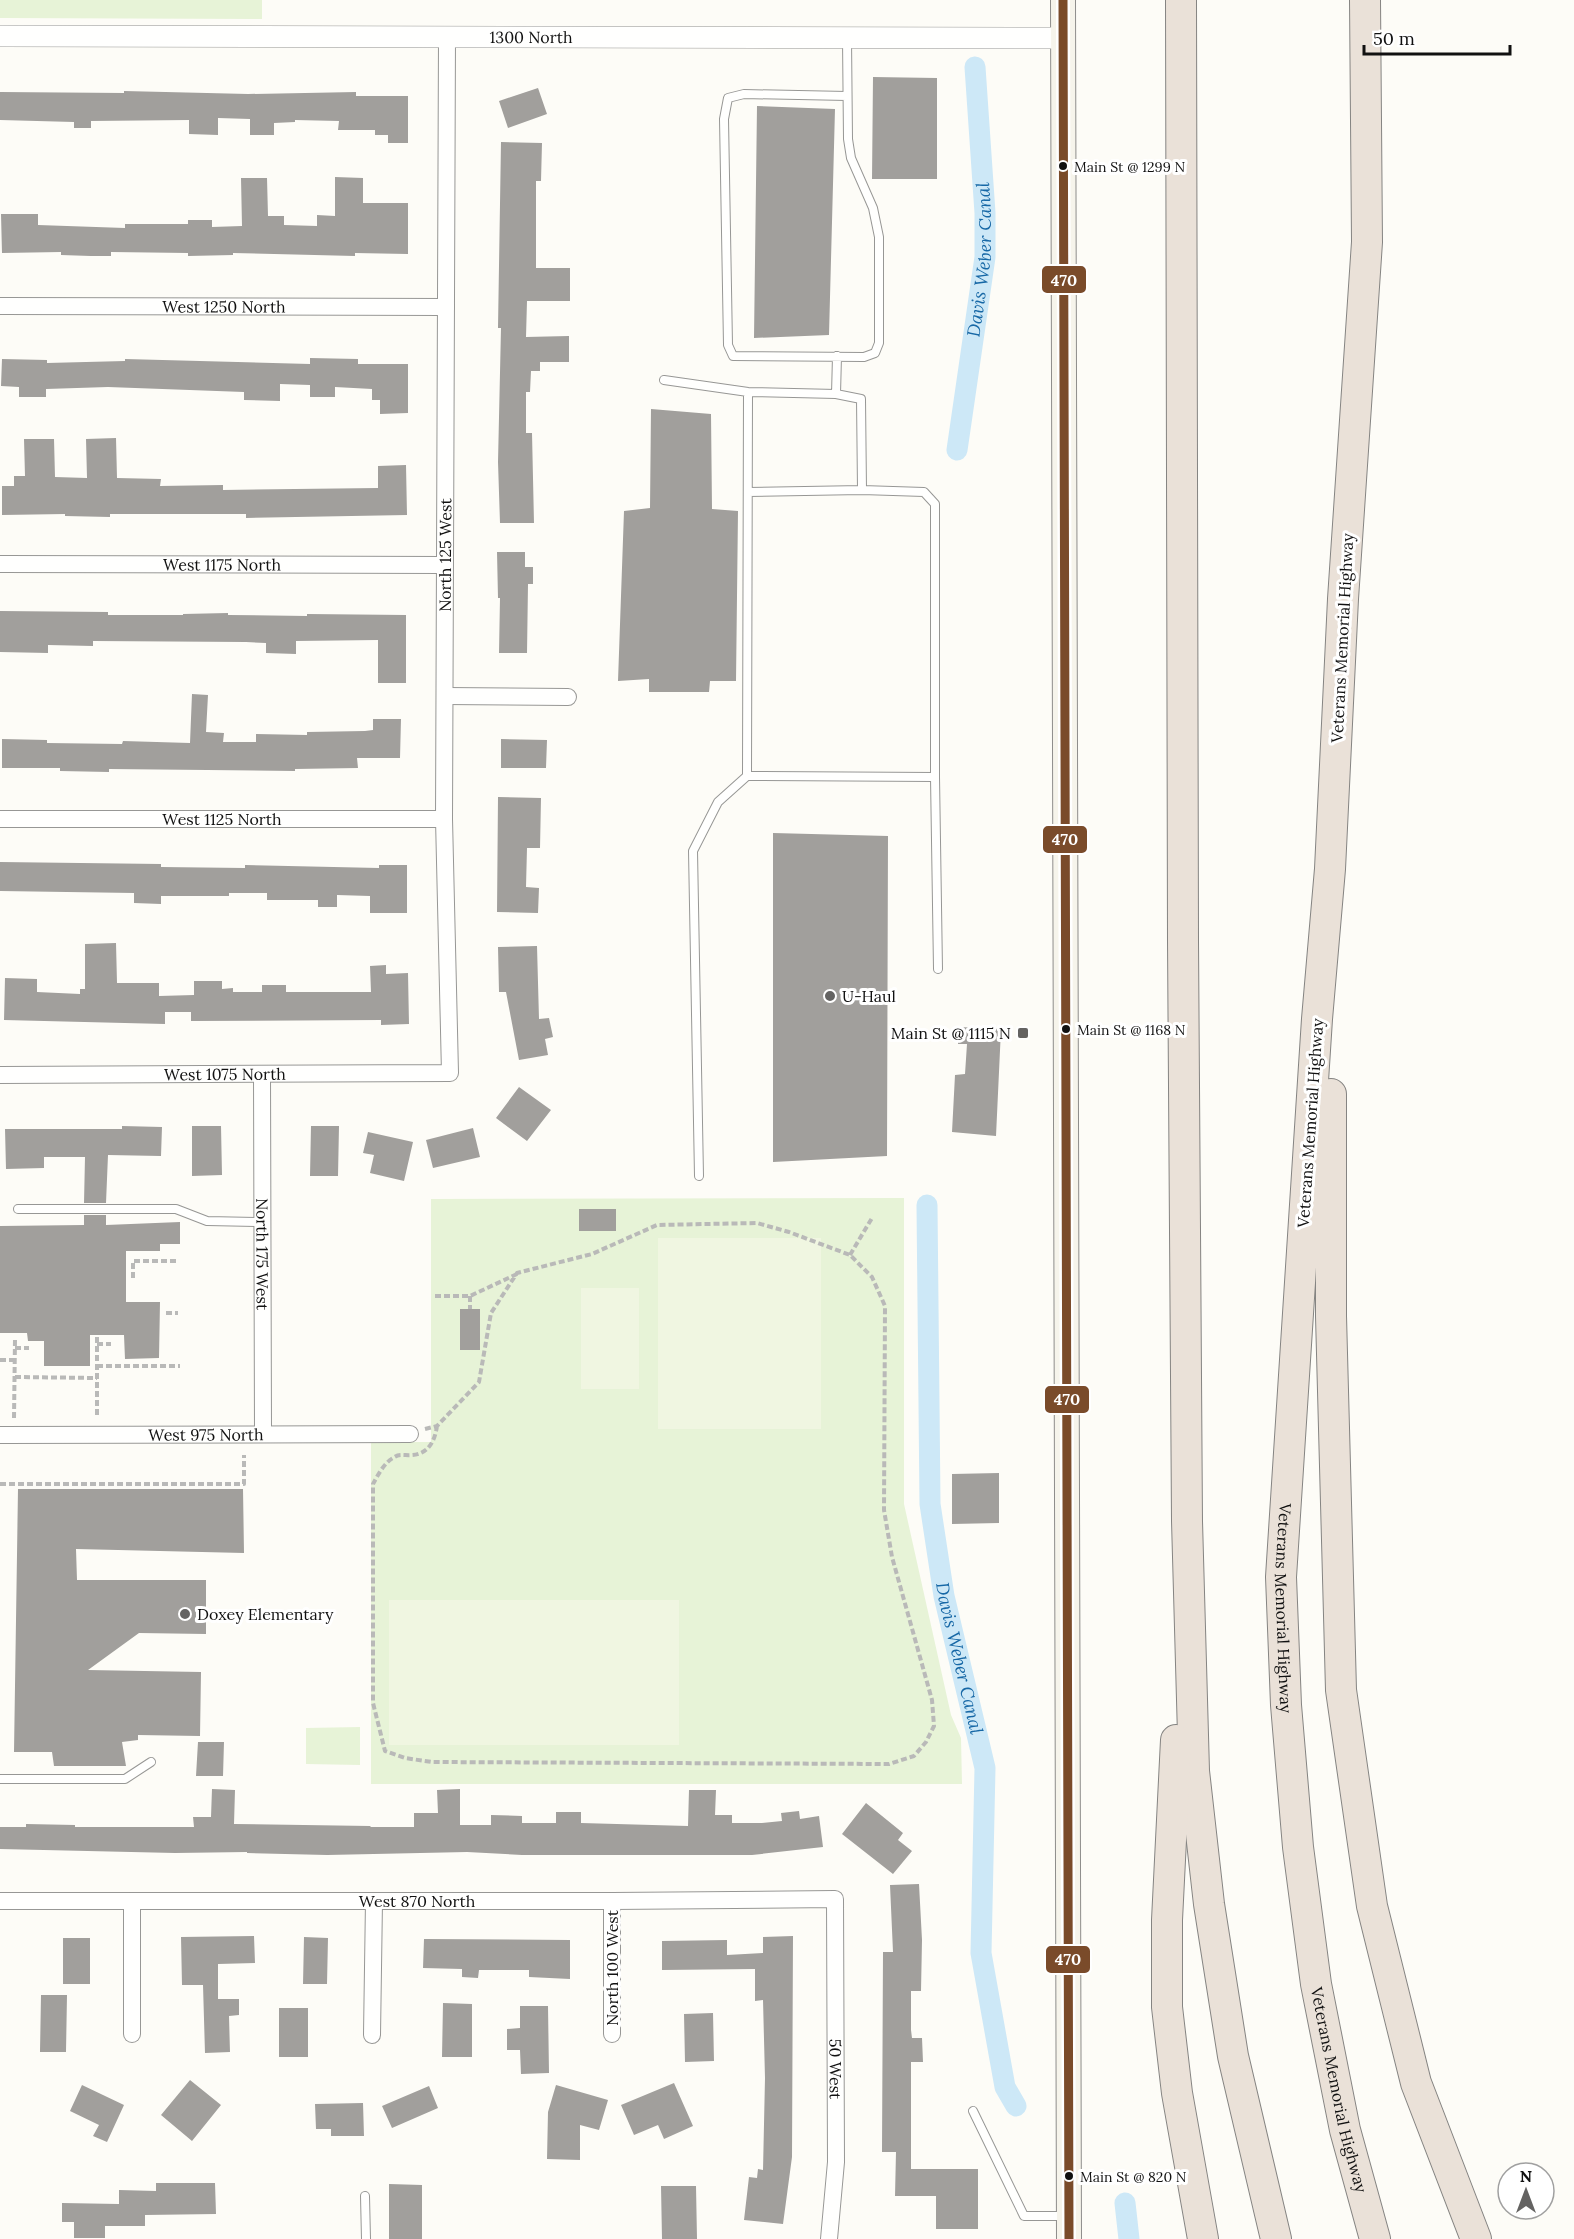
<svg xmlns="http://www.w3.org/2000/svg" width="1574" height="2239" font-family="Lora,serif">
<rect width="100%" height="100%" fill="#fdfcf7"/>
<path fill="#e7f3d7" d="M0,0H262V19L0,18Z
M904,1198V1504L951,1715L961,1738L962,1784H371V1442H431V1199Z
M360,1727V1765L306,1764V1728Z"/>
<path fill="#f0f6e1" d="M658,1238H821V1429H658Z
M581,1288H639V1389H581Z
M389,1600H679V1745H389Z"/>
<g fill="none" stroke-linecap="round" stroke-linejoin="round">
<g stroke="#cde8f7" stroke-width="21">
<path id="s1" d="M957,450L985,257V213L975,67"/>
<path id="s2" d="M927,1205L930,1504L944,1596L985,1768L981,1953L1005,2087L1016,2106"/>
<path d="M1125,2203L1129,2239"/>
</g>
</g>
<path fill="#a19f9c" d="M873,77L937,78V179H872Z
M538,88L547,114L508,128L499,101Z
M124,91L248,94L356,92V96H408V143H388V135H375V130H338L339,121L295,120V122L274,123V135H250V119L218,118V135L189,134V120L91,121V128H74V122L0,120V92L124,93Z
M757,106L835,109L829,335L754,338Z
M501,142L542,143L541,181H536V268H570V301H527L526,337L569,336V362H540V371H531L530,392H526V433H532L534,523H500L498,462L501,328H498Z
M335,177L363,178V203H408V254L355,253V256L233,253V255L188,256V253L111,252V256H91L61,255V252L2,253L1,214H38V225L125,228V224H188V220H212V227L242,226L241,178H267L268,216H284V225L317,226V215L335,216Z
M310,358L358,359V364H408V413L380,414V400H372V389L335,387V397H310V385L280,384V401L244,400V392L108,387L46,389V397H19V387L1,386L2,359L47,360V363L125,361V359L310,364Z
M651,409L711,414L712,509L738,511L736,681H710L709,692H649V679L618,681L624,511L650,508Z
M116,438L117,478L161,479L160,486L223,485V490L378,488V466L406,465L407,515L246,518V514H110V517L65,516V514L2,515V486H14V476H25L24,439H54L55,477L87,478L86,439Z
M497,552H525V567H533V584H528L527,653H499L500,598H498Z
M0,611L108,612V615H183V614L228,613V615L307,616V614L406,615V683H378V640L296,641V654L266,653V643L246,642L93,641V646L48,645V653L0,652Z
M192,694L208,695L206,732L224,733L223,742H256V734L307,735V732L365,731L373,730V719H401L400,758H357L358,768L295,769V771L109,769V772L60,771V768H2V739L47,740V743L122,744L123,741L190,743Z
M501,739L547,740L546,768H501Z
M498,797L541,798L540,848H527L526,887L539,888L538,913L497,912Z
M773,833L888,836L887,1156L773,1162Z
M0,862L161,864V867L245,868V865L379,868V865H407V913H370V896L337,895V907H318V900H267V893H229V896H161V904L134,903V893L0,891Z
M116,943L117,983H159V996L194,995V981H222V989L233,988V992H262V985H286V992H371L370,966L386,965V974L408,973L409,1024L381,1025V1020L191,1021V1012H165V1024L4,1020L5,978L37,979V992L80,994V989H85V944Z
M537,946L539,1019L549,1018L553,1037L545,1039L548,1055L519,1060L506,992H499L498,947Z
M959,1027L1001,1029L996,1136L952,1132L955,1075L965,1074L967,1044H958Z
M519,1087L551,1110L527,1141L496,1118Z
M122,1126L162,1127L161,1156L108,1155L106,1203H84L85,1157H44V1168L6,1169L5,1129H122Z
M192,1126H221L222,1175L192,1176Z
M311,1126H339L338,1176H310Z
M473,1128L480,1157L433,1168L426,1140Z
M368,1132L413,1142L404,1181L370,1173L374,1155L363,1153Z
M579,1209H616V1231H579Z
M84,1215H106V1225L180,1222V1244H160V1251H126V1302H160L159,1358L125,1359L124,1335H90V1366H44V1341H28L27,1333H0V1226L84,1225Z
M460,1309H480V1350H460Z
M999,1473V1523L952,1524V1474Z
M18,1489H243L244,1553L76,1549L77,1580H206V1634L139,1633L88,1670L201,1672L200,1736L138,1735V1740L122,1742L126,1766H54L52,1752H14Z
M198,1742H224L223,1776H196Z
M212,1789L235,1790L234,1824L370,1826L371,1827H414V1813H438L437,1790L460,1789V1825H491V1815L522,1816V1823H556V1812H581V1823L688,1826L689,1790H716L715,1815H732V1823H762L782,1821L781,1813L799,1811L800,1819L819,1816L823,1847L752,1855H522L467,1852L327,1855L247,1853V1852L175,1853L0,1849V1827H26V1824L75,1825V1827H194L193,1817H211Z
M866,1803L903,1833L898,1840L912,1851L893,1874L842,1834Z
M919,1884L922,1940L921,1991H911V2030L912,2038H922L923,2062H911V2169H978V2229H936V2196H895L896,2152H882L883,1952H893L890,1885Z
M254,1936L255,1963L218,1964V1999H239V2015L229,2016L230,2052L205,2053L203,1985H182L181,1937Z
M793,1936L792,2157L783,2224L744,2220L749,2177L757,2178L758,2169L763,2170L765,2078L763,2000L755,2001V1969L662,1970V1941L727,1940V1955L763,1953V1937Z
M304,1937L328,1938L327,1984H303Z
M63,1938H90V1984H63Z
M424,1939L570,1940V1979L529,1977V1970H479L478,1978L462,1977V1969L423,1968Z
M41,1995H67L66,2052H40Z
M443,2003L472,2004V2057H442Z
M520,2006H548L549,2073L521,2074L520,2050H507V2029L520,2028Z
M279,2008H308V2057H279Z
M713,2013L714,2061L685,2062L684,2014Z
M190,2080L221,2105L192,2141L161,2115Z
M674,2083L693,2126L664,2139L658,2125L634,2135L621,2105Z
M82,2085L124,2105L107,2142L93,2136L99,2125L70,2111Z
M556,2085L608,2100L599,2130L580,2125V2160L547,2159L548,2112Z
M429,2086L438,2108L392,2128L382,2106Z
M363,2103L364,2136H331V2129H316L315,2104Z
M156,2183H215L216,2214L145,2215V2226H105V2238H74V2222H62V2203L119,2204V2190L156,2191Z
M389,2184L422,2185V2239H389Z
M661,2186H696L697,2239H662Z"/>
<g fill="none" stroke-linecap="round" stroke-linejoin="round">
<g stroke="#979795" stroke-width="10">
<path id="service" d="M847,96L744,94L728,98L724,119L728,345L733,356L864,357L875,353L879,343V237L873,208L851,158L848,139L847,39
M664,380L748,392L836,394L861,399L862,490L924,492L935,504V777L938,969
M836,394L837,356
M748,492L862,490
M747,776L748,392
M699,1176L693,851L718,802L747,776L935,777
M18,1209H176L207,1221L262,1222
M0,1779H125L151,1762
M973,2111L1024,2216H1068
M365,2196L366,2239"/>
</g>
<g stroke="#979795" stroke-width="18">
<g id="minor">
<path id="s3" d="M0,306L446,307"/>
<path id="s4" d="M0,564L444,565"/>
<path d="M445,696L568,697"/>
<path id="s5" d="M0,819H444"/>
<path id="s6" d="M262,1074L263,1433"/>
<path id="s7" d="M0,1075L450,1073L444,819L447,37"/>
<path id="s8" d="M0,1435L410,1434"/>
<path id="s9" d="M0,1901H612L835,1899L836,2162L829,2239"/>
<path d="M132,1901V2034"/>
<path d="M612,1901V2034"/>
<path d="M372,2035L374,1901"/>
</g>
</g>
<g stroke="#979795" stroke-width="22">
<g id="tertiary">
<path id="s10" d="M0,36L1063,38"/>
</g>
</g>
<g stroke="#8e8d8b" stroke-width="26">
<path id="secondary" d="M1063,0L1069,2239"/>
</g>
<g stroke="#858482" stroke-width="32">
<g id="motorway">
<path d="M1181,0L1183,941L1187,1521L1194,1771L1209,1904L1233,2056L1276,2239"/>
<path id="s11" d="M1365,0L1367,242L1343,599L1330,869L1317,1019L1281,1577L1286,1705L1298,1847L1316,1984L1345,2130L1375,2239"/>
<path d="M1331,1094V1316L1341,1690L1372,1906L1416,2083L1476,2239"/>
<path d="M1176,1740L1167,1920V2007L1177,2093L1203,2239"/>
</g>
</g>
<path stroke="#b9b9b8" stroke-width="4" stroke-dasharray="6 3" stroke-linecap="butt" d="M850,1255L872,1218
M133,1278V1261H179
M435,1296H470L517,1274
M470,1296V1309
M166,1313H178
M97,1337V1418
M97,1344H111
M15,1348H29
M0,1360H15
M97,1366H180
M15,1377L97,1378
M14,1418L15,1339
M425,1429L437,1426L479,1382L491,1313L517,1273L592,1254L657,1225L757,1223L789,1232L850,1255L872,1277L885,1306L884,1510L892,1557L932,1700L934,1726L926,1742L914,1756L889,1764L432,1762L405,1758L385,1751L373,1703V1484C378,1475 384,1463 393,1458C399,1453 405,1456 412,1455C429,1454 435,1440 437,1426
M0,1484H244V1455"/>
<use href="#service" stroke="#fffffe" stroke-width="8"/>
<use href="#minor" stroke="#fffffe" stroke-width="16"/>
<use href="#tertiary" stroke="#fffffe" stroke-width="21"/>
<use href="#secondary" stroke="#f6f4eb" stroke-width="24"/>
<use href="#motorway" stroke="#eae1d8" stroke-width="30"/>
<g stroke="#fff" stroke-width="14">
<path id="bus-1" d="M1063,0L1069,2239"/>
</g>
<use href="#bus-1" stroke="#7a4b2a" stroke-width="9"/>
</g>
<g fill="#111" stroke="#fff" stroke-width="2">
<circle cx="1063" cy="166" r="5"/>
<circle cx="1066" cy="1029" r="5"/>
<circle cx="1069" cy="2176" r="5"/>
</g>
<g fill="#646362" stroke="#fff" stroke-width="2">
<circle cx="830" cy="996" r="6"/>
<rect x="1017" y="1027" width="12" height="12" rx="3"/>
<circle cx="185" cy="1614" r="6"/>
</g>
<g text-anchor="middle" stroke-width="6" stroke-linejoin="round" paint-order="stroke">
<g font-size="14" fill="#111" stroke="#fff" text-anchor="start">
<text x="1074" y="172">Main St @ 1299 N</text>
<text x="1077" y="1035">Main St @ 1168 N</text>
<text x="1080" y="2182">Main St @ 820 N</text>
</g>
<g font-size="16" fill="#111" stroke="#fff">
<text dy="6" stroke="none"><textPath href="#s10" startOffset="531">1300 North</textPath></text>
<text dy="6" stroke="none"><textPath href="#s3" startOffset="224">West 1250 North</textPath></text>
<text dy="6" stroke="none"><textPath href="#s7" startOffset="968">North 125 West</textPath></text>
<text dy="6" stroke="none"><textPath href="#s4" startOffset="222">West 1175 North</textPath></text>
<text transform="translate(1342 638) rotate(-87)" y="6">Veterans Memorial Highway</text>
<text dy="6" stroke="none"><textPath href="#s5" startOffset="222">West 1125 North</textPath></text>
<text dy="6" stroke="none"><textPath href="#s7" startOffset="225">West 1075 North</textPath></text>
<text transform="translate(1310 1123) rotate(-86)" y="6">Veterans Memorial Highway</text>
<text dy="6" stroke="none"><textPath href="#s6" startOffset="180">North 175 West</textPath></text>
<text dy="6" stroke="none"><textPath href="#s8" startOffset="206">West 975 North</textPath></text>
<text dy="6" stroke="none"><textPath href="#s11" startOffset="1611">Veterans Memorial Highway</textPath></text>
<text dy="6" stroke="none"><textPath href="#s9" startOffset="417">West 870 North</textPath></text>
<text transform="translate(612 1968) rotate(-90)" y="6">North 100 West</text>
<text dy="6" stroke="none"><textPath href="#s9" startOffset="1005">50 West</textPath></text>
<text dy="6" stroke="none"><textPath href="#s11" startOffset="2097">Veterans Memorial Highway</textPath></text>
</g>
<g font-size="16" fill="#111" stroke="#fff" text-anchor="start">
<text x="842" y="1002">U-Haul</text>
<text x="1011" y="1039" text-anchor="end">Main St @ 1115 N</text>
<text x="197" y="1620">Doxey Elementary</text>
</g>
<g font-size="18" font-style="italic" fill="#1768a6" stroke="#fff">
<text dy="6" stroke="none"><textPath href="#s1" startOffset="192">Davis Weber Canal</textPath></text>
<text dy="6" stroke="none"><textPath href="#s2" startOffset="456">Davis Weber Canal</textPath></text>
</g>
</g>
<g stroke="#fff" stroke-width="2">
<rect x="1041" y="265" width="46" height="29" rx="6" fill="#7a4b2a"/>
<rect x="1042" y="825" width="46" height="29" rx="6" fill="#7a4b2a"/>
<rect x="1044" y="1385" width="46" height="29" rx="6" fill="#7a4b2a"/>
<rect x="1045" y="1945" width="46" height="29" rx="6" fill="#7a4b2a"/>
</g>
<g font-size="16" text-anchor="middle" font-weight="bold" fill="#fff">
<text x="1064" y="286">470</text>
<text x="1065" y="845">470</text>
<text x="1067" y="1405">470</text>
<text x="1068" y="1965">470</text>
</g>
<g transform="translate(1526 2191)"><circle r="28" fill="#ffffff" stroke="#a0a0a0" stroke-width="1.5"/>
<path d="M0-4.5L10 22L0 15L-10 22Z" fill="#646362"/>
<text y="-9" font-size="16" font-weight="bold" text-anchor="middle" fill="#111111">N</text>
</g>
<path d="M1364 45v9h146v-9" fill="none" stroke="#111111" stroke-width="3"/>
<text x="1373" y="45" font-size="18" fill="#111111" stroke="#ffffff" stroke-width="4.5" paint-order="stroke">50 m</text>
</svg>
